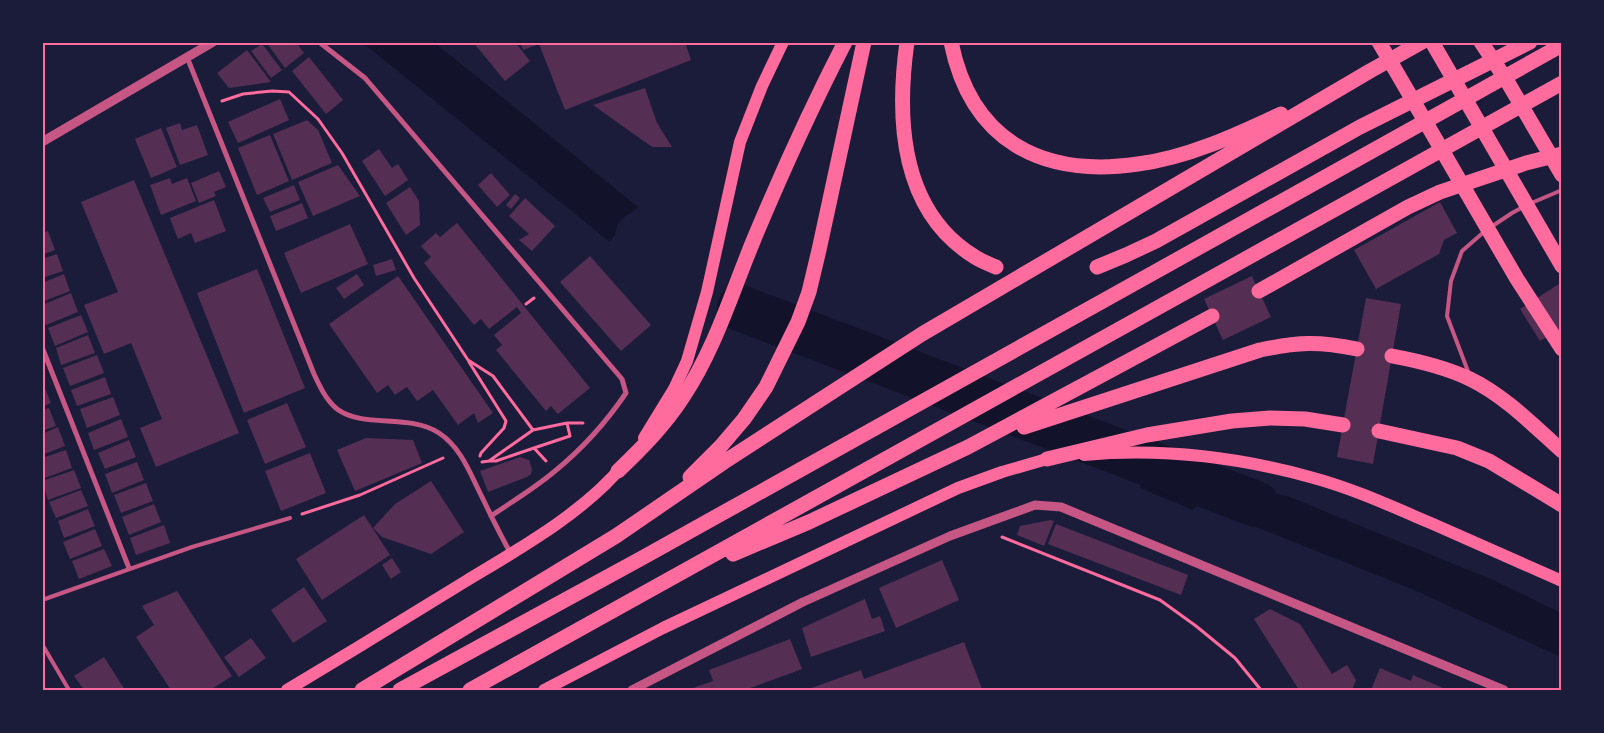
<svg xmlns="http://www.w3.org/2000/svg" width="1604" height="733" font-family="'IBM Plex Sans',sans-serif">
<rect width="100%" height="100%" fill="#1b1b3a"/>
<path fill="#12122b" d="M363,43H435L638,207C633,213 627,214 621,220C616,225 617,229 615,235C615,235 610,241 610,242Z
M1175,479L1239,487L1287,496L1493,580L1561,613V657L1412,589L1203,506H1197L1193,510L1140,488L1144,481Z"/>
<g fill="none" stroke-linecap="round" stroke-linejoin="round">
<path stroke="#12122b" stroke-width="46" d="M740,308L1256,504"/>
</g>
<path fill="#542f53" d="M266,42H296L304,53L285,68Z
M473,42H515L530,61L505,81Z
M520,42H685L691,60L565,110L539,44L523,50Z
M262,44L282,70L271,78L251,51Z
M247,50L271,82L229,88L217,73Z
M309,57L343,100L326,114L292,71Z
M645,88L657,123L672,147H652L593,105Z
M280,99L289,120L238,143L228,122Z
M307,120L318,130L332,163L292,180L273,134Z
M180,123L182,130L197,125L208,155L180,165L166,128Z
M161,128L177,167L151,178L135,139Z
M270,135L289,181L257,195L238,148Z
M379,149L392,168L398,164L408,180L385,196L362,161Z
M338,165L360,196L313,216L298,182Z
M219,171L226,187L214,192L216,196L199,203L191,183Z
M491,173L510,195L497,207L478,185Z
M170,178L172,184L187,178L196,201L161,215L150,185Z
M134,180L239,433L156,467L140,428L162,419L131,343L104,354L84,305L118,292L81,202Z
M294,185L300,200L270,212L263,198Z
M410,187L419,201L420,225L406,235L386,203Z
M515,194L520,198L511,209L506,205Z
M525,198L555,226L532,251L519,240L529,234L509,216Z
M214,200L226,231L195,243L191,233L178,239L170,218Z
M1440,202L1457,233L1444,240L1439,254L1376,289L1354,250Z
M302,203L308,218L276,231L270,216Z
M457,223L590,388L558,414L551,406L546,411L496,350L502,345L494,335L521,313L517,307L489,329L481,319L474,325L424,263L431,257L421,246L436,233L440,237Z
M350,224L368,264L301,293L284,253Z
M48,231L55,250L42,255V233Z
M57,254L63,271L42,278V259Z
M590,256L651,325L621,351L560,282Z
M392,259L396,270L376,276L373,265Z
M257,269L305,388L244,413L197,293Z
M64,274L70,291L42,302V283Z
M357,274L364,285L344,299L336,288Z
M398,276L493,413L478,423L474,413L458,425L433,390L417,401L407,387L395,395L388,385L377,393L329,324Z
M1252,276L1271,317L1223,340L1204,299Z
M1562,282V328L1540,341L1520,309Z
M71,293L78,312L46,325L42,318V305Z
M1366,298L1401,304L1373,464L1337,457Z
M81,315L88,332L55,346L48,328Z
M88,335L95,353L61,365L56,348Z
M97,355L104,373L70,386L63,368Z
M105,377L111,394L77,406L71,390Z
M45,388L51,403L42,407V389Z
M113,397L120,415L87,428L80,409Z
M287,403L306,447L265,464L247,420Z
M49,408L56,426L42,431V410Z
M121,419L128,437L94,450L88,433Z
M58,427L65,446L42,455V434Z
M366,438L413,440L422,463L355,491L337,450Z
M129,440L136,457L105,469L98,453Z
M66,450L72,468L42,479V458Z
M310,453L326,493L281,511L265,471Z
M520,457L529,460L532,469L531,474L527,477L488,492L480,471Z
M137,462L144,480L112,493L105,474Z
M74,470L81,488L48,500L42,481Z
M431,481L464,532L431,554L382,537L373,528L395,504Z
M146,483L153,501L121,513L114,495Z
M81,490L88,506L56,518L49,502Z
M154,504L161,522L129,535L122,517Z
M88,509L95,526L64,538L58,521Z
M364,515L390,555L322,600L296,559Z
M1050,520L1054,521L1044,546L1017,535L1020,526Z
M1056,524L1188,575L1181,595L1048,544Z
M164,525L170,543L136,555L130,538Z
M95,529L102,546L70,559L63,542Z
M104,549L112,566L79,579L72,561Z
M392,558L401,572L391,579L382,565Z
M942,560L959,600L896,628L879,588Z
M304,587L327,621L293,643L271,610Z
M177,591L232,676L210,690H171L136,637L154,625L142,606Z
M865,599L872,619L880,616L885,631L811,657L802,628Z
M1270,609L1300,624L1332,674L1347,665L1356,680L1352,690H1299L1254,619Z
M251,638L266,658L239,677L224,657Z
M790,639L802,669L745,690H687L713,681L709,670Z
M964,642L982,689L978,690H806L861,670L864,679Z
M104,657L125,690H84L74,676Z
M1380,668L1411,681L1413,675L1443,688L1441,690H1371Z"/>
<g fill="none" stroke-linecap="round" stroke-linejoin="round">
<path stroke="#ff6b9d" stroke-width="3" d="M222,101L243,94L272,91L289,92L318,119L342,153L414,278L468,360L493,376L533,430
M526,304L534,298
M469,362L506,421L504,428L481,453L480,456
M489,461H496L534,448
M546,461L534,448L570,436L567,423
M482,462L489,461L533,430L567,423H583
M302,514L360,495L443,458
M1002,537L1160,600L1196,626L1235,658L1261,690"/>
<path stroke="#c65784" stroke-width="4" d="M1529,204L1562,190
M1491,227L1512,213L1523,207
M1469,374L1447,316L1451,281L1462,251L1485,231
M42,600L192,547L290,518
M42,644L69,690"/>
<path stroke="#c65784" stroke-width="5" d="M319,42L365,78L622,379L626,393C607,421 582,449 555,471C535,488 513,501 491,516
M187,57L314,374C320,387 326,400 337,409C364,429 408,413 439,433C462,448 471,476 483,499C492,518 501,536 511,554
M42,347L129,568"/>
<path stroke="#c65784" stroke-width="9" d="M42,142L213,42
M632,690L803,602L950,536L1035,505L1061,507L1504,690"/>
<path stroke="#ff6b9d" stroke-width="12" d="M644,438L674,389L687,361L707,292L740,142L762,86L783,42
M1084,455C1160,448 1237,457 1310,477C1352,488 1393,507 1433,524C1476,543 1519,562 1562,581
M287,690C347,654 406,618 466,581C519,549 585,512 624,464
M544,690L663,628L958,488L1002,472L1047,459L1055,458"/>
<path stroke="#ff6b9d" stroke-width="15" d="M907,42C896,120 901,212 975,257C981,261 989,264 996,267
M951,42C971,141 1042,178 1138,164C1187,158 1236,135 1281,114
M1379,42L1517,279L1562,349
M1432,42L1562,266
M1481,42L1507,81L1562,175
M1097,267L1126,255L1156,241L1360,127L1530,42
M1259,291L1408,207L1440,192L1526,163L1562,154
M1392,356C1419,361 1445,367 1470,379C1505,396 1534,426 1562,451
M1024,427L1260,350C1298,342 1318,341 1357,349
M1379,431L1457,448L1489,461L1562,505
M1047,459L1147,435L1232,421L1270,418L1305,419L1343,425
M618,471C642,448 665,425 683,397C715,349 732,292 754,239C782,172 812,106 845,42
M690,477L721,446L744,419L766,387L798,322L809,292L819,250L864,42
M733,554L809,522L968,447L1212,316
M362,690L616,536L724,462L922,334L1370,71L1422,42
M400,690L642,558L1562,45
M470,690L1562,83"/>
</g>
<rect width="1604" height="733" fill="none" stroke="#1b1b3a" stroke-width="88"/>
<rect x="44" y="44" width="1516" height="645" fill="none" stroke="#ff6b9d" stroke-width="2"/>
</svg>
